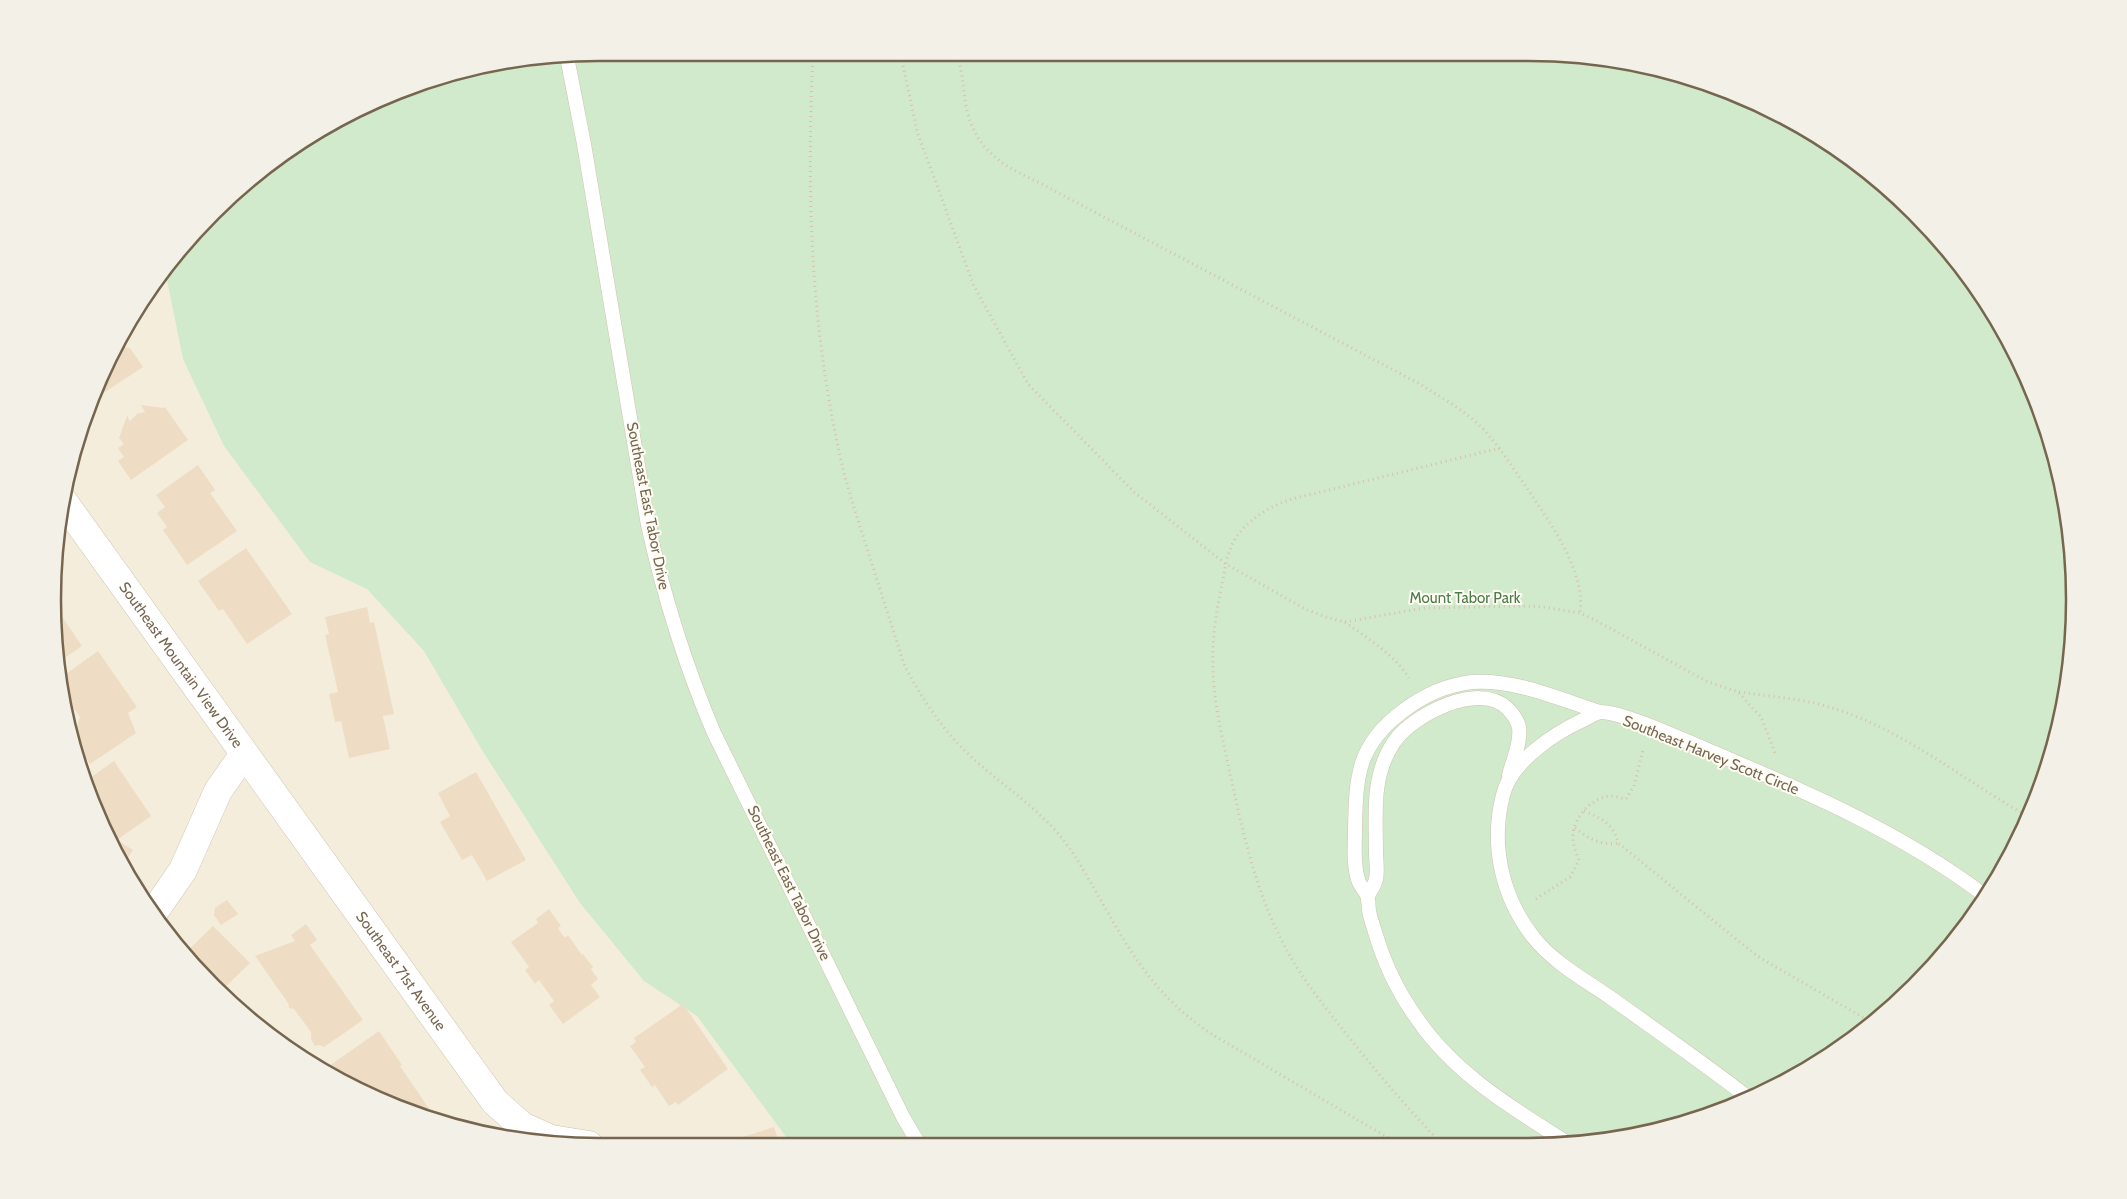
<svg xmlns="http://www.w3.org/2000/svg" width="2127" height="1199" font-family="Cabin,sans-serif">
<rect width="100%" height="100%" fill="#fcf9ed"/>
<path fill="#f4eddb" d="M165,270L809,1145H564L458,1128L326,1073L239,1011L188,960L126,873L94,809L63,706L54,635L57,528L71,458L109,358L145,295Z"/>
<path fill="#d1eacb" d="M1563,54L1703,81L1801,126L1888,188L1962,267L2018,358L2056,458L2073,564L2070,671L2045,776L2001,873L1914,986L1831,1054L1704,1117L1599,1142L792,1145L697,1016L644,981L580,903L482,750L424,651L367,589L310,562L224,446L183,359L165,270L213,213L267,165L357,109L424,81L528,57Z"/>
<path fill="#eeddc4" d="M123,347L130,348L143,367L102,394L98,387L109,358L114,349L121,353Z
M141,405L163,408L165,407L188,440L131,480L118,461L124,457L118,448L124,444L119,438L127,416L130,421L137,414L145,412Z
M198,465L215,490L210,493L237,531L187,565L163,530L167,527L157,513L165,507L156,495Z
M246,548L292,614L247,644L223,609L219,611L198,581Z
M55,606L82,646L57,663L54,635Z
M367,607L370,623L374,622L394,714L383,716L390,749L349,758L341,721L335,722L329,694L338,692L325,635L329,634L325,617Z
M98,651L137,707L128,713L136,733L90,764L87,759L80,763L73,738L80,717L61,690L59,679Z
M114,761L151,816L117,840L133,850L122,866L94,809L86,781Z
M476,772L526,860L487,881L472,855L462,860L440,822L450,816L438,793Z
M227,900L238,914L221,925L214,915L215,908Z
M549,909L561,926L558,928L565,938L568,935L582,955L583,954L593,967L591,969L598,979L591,985L600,997L563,1024L549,1005L554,1001L539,980L535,984L525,970L529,967L511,942L538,923L536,919Z
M306,924L317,940L310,945L363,1020L324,1047L319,1045L315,1046L311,1039V1032L294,1009L289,1008L288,1003L255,956L295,941L291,935Z
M213,926L250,963L220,992L184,954Z
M683,1004L728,1069L678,1105L676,1102L669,1106L655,1085L652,1087L640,1070L645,1067L630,1046L636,1042L634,1038Z
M379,1031L402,1065L400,1066L436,1119L337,1078L329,1066Z
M774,1127L780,1145H721V1144Z"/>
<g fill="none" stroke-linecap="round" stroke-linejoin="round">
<g stroke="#cec5b1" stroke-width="15">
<path id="lane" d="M567,57L584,144L648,525C664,597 685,665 714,733L903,1117L919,1144
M1368,896C1370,891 1375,885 1376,879C1378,871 1376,861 1376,853C1376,814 1371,776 1394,742C1412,715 1479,681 1507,708C1513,714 1517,719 1519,727C1521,743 1513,760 1509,775
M1746,1096C1702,1062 1657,1031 1611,998C1585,980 1554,963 1534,938C1502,898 1490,845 1503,795C1511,762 1553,734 1583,720C1588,718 1595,713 1600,712C1618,711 1670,734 1689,742C1790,785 1896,828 1984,895
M1566,1142C1512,1108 1454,1073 1418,1020C1399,994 1384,963 1375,932C1373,925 1370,918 1369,910C1368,906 1369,900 1367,895C1365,890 1359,885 1358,879C1353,864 1355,845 1355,830C1356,776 1357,745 1403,711C1424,695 1445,685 1472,682C1515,679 1559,699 1600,712"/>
</g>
<g stroke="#cec5b1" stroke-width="29">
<g id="street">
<path id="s1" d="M63,501L495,1102L522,1126L551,1139L589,1145"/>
<path d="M154,912L183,870L218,791L244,754"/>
</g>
</g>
<path stroke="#d6c3a8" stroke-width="3" stroke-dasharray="1 4" stroke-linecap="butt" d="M813,56C806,197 811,339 845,477C851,499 858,520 865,542C878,583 891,624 904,664C923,702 947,736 979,764C1007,788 1037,808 1061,837C1079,859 1092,886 1107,911C1135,961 1160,998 1208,1032L1397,1143
M901,56L917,131L973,284L1028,384L1134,492L1226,564L1305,609L1326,617L1345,622L1424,608L1522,606L1543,607L1580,613L1597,621L1706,681L1738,692L1761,717L1775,753
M957,56C963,73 963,88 966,106C974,146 998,164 1034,180L1418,383C1440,397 1465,410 1483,429C1499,446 1511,465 1524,484C1544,514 1569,547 1578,583C1581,594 1581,603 1580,613
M1345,622C1368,639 1393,653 1409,678
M1739,692C1766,696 1795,698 1822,705C1898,725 1960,778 2027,816
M1584,811C1601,818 1614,824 1618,843L1757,956L1871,1022
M1575,828C1588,838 1601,846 1618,843
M1536,899L1570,877L1579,860C1576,853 1573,845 1573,837C1572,819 1592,797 1610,796C1615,796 1621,798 1626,799L1634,786L1643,750
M1440,1142C1406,1107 1375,1070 1344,1031C1322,1003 1298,974 1282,941C1254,887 1242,828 1229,769C1222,735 1213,700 1213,665C1212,636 1217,607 1223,579C1226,564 1228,549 1237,536C1250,518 1271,506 1292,499L1500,448"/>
<use href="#lane" stroke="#fff" stroke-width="14"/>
<use href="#street" stroke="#fff" stroke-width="28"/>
</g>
<g text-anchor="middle" stroke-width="4" stroke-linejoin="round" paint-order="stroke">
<g font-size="15" fill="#77664f" stroke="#fefcf4">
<text transform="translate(648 506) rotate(79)" y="5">Southeast East Tabor Drive</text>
<text dy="5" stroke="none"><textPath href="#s1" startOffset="202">Southeast Mountain View Drive</textPath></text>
<text transform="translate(1711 755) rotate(22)" y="5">Southeast Harvey Scott Circle</text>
<text transform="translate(789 883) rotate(64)" y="5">Southeast East Tabor Drive</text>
<text dy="5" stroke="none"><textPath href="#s1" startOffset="579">Southeast 71st Avenue</textPath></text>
</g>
<g font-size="15" fill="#4c7c48" stroke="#fefcf4">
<text x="1465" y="603">Mount Tabor Park</text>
</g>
</g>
<path d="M0 0H2127V1199H0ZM599 61H1528A538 538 0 0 1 2066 599V600A538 538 0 0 1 1528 1138H599A538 538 0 0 1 61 600V599A538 538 0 0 1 599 61Z" fill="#f3f0e7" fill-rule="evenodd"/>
<path fill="none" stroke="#77664f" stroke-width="2.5" d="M599 61H1528A538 538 0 0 1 2066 599V600A538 538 0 0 1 1528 1138H599A538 538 0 0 1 61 600V599A538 538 0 0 1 599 61Z"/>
</svg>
